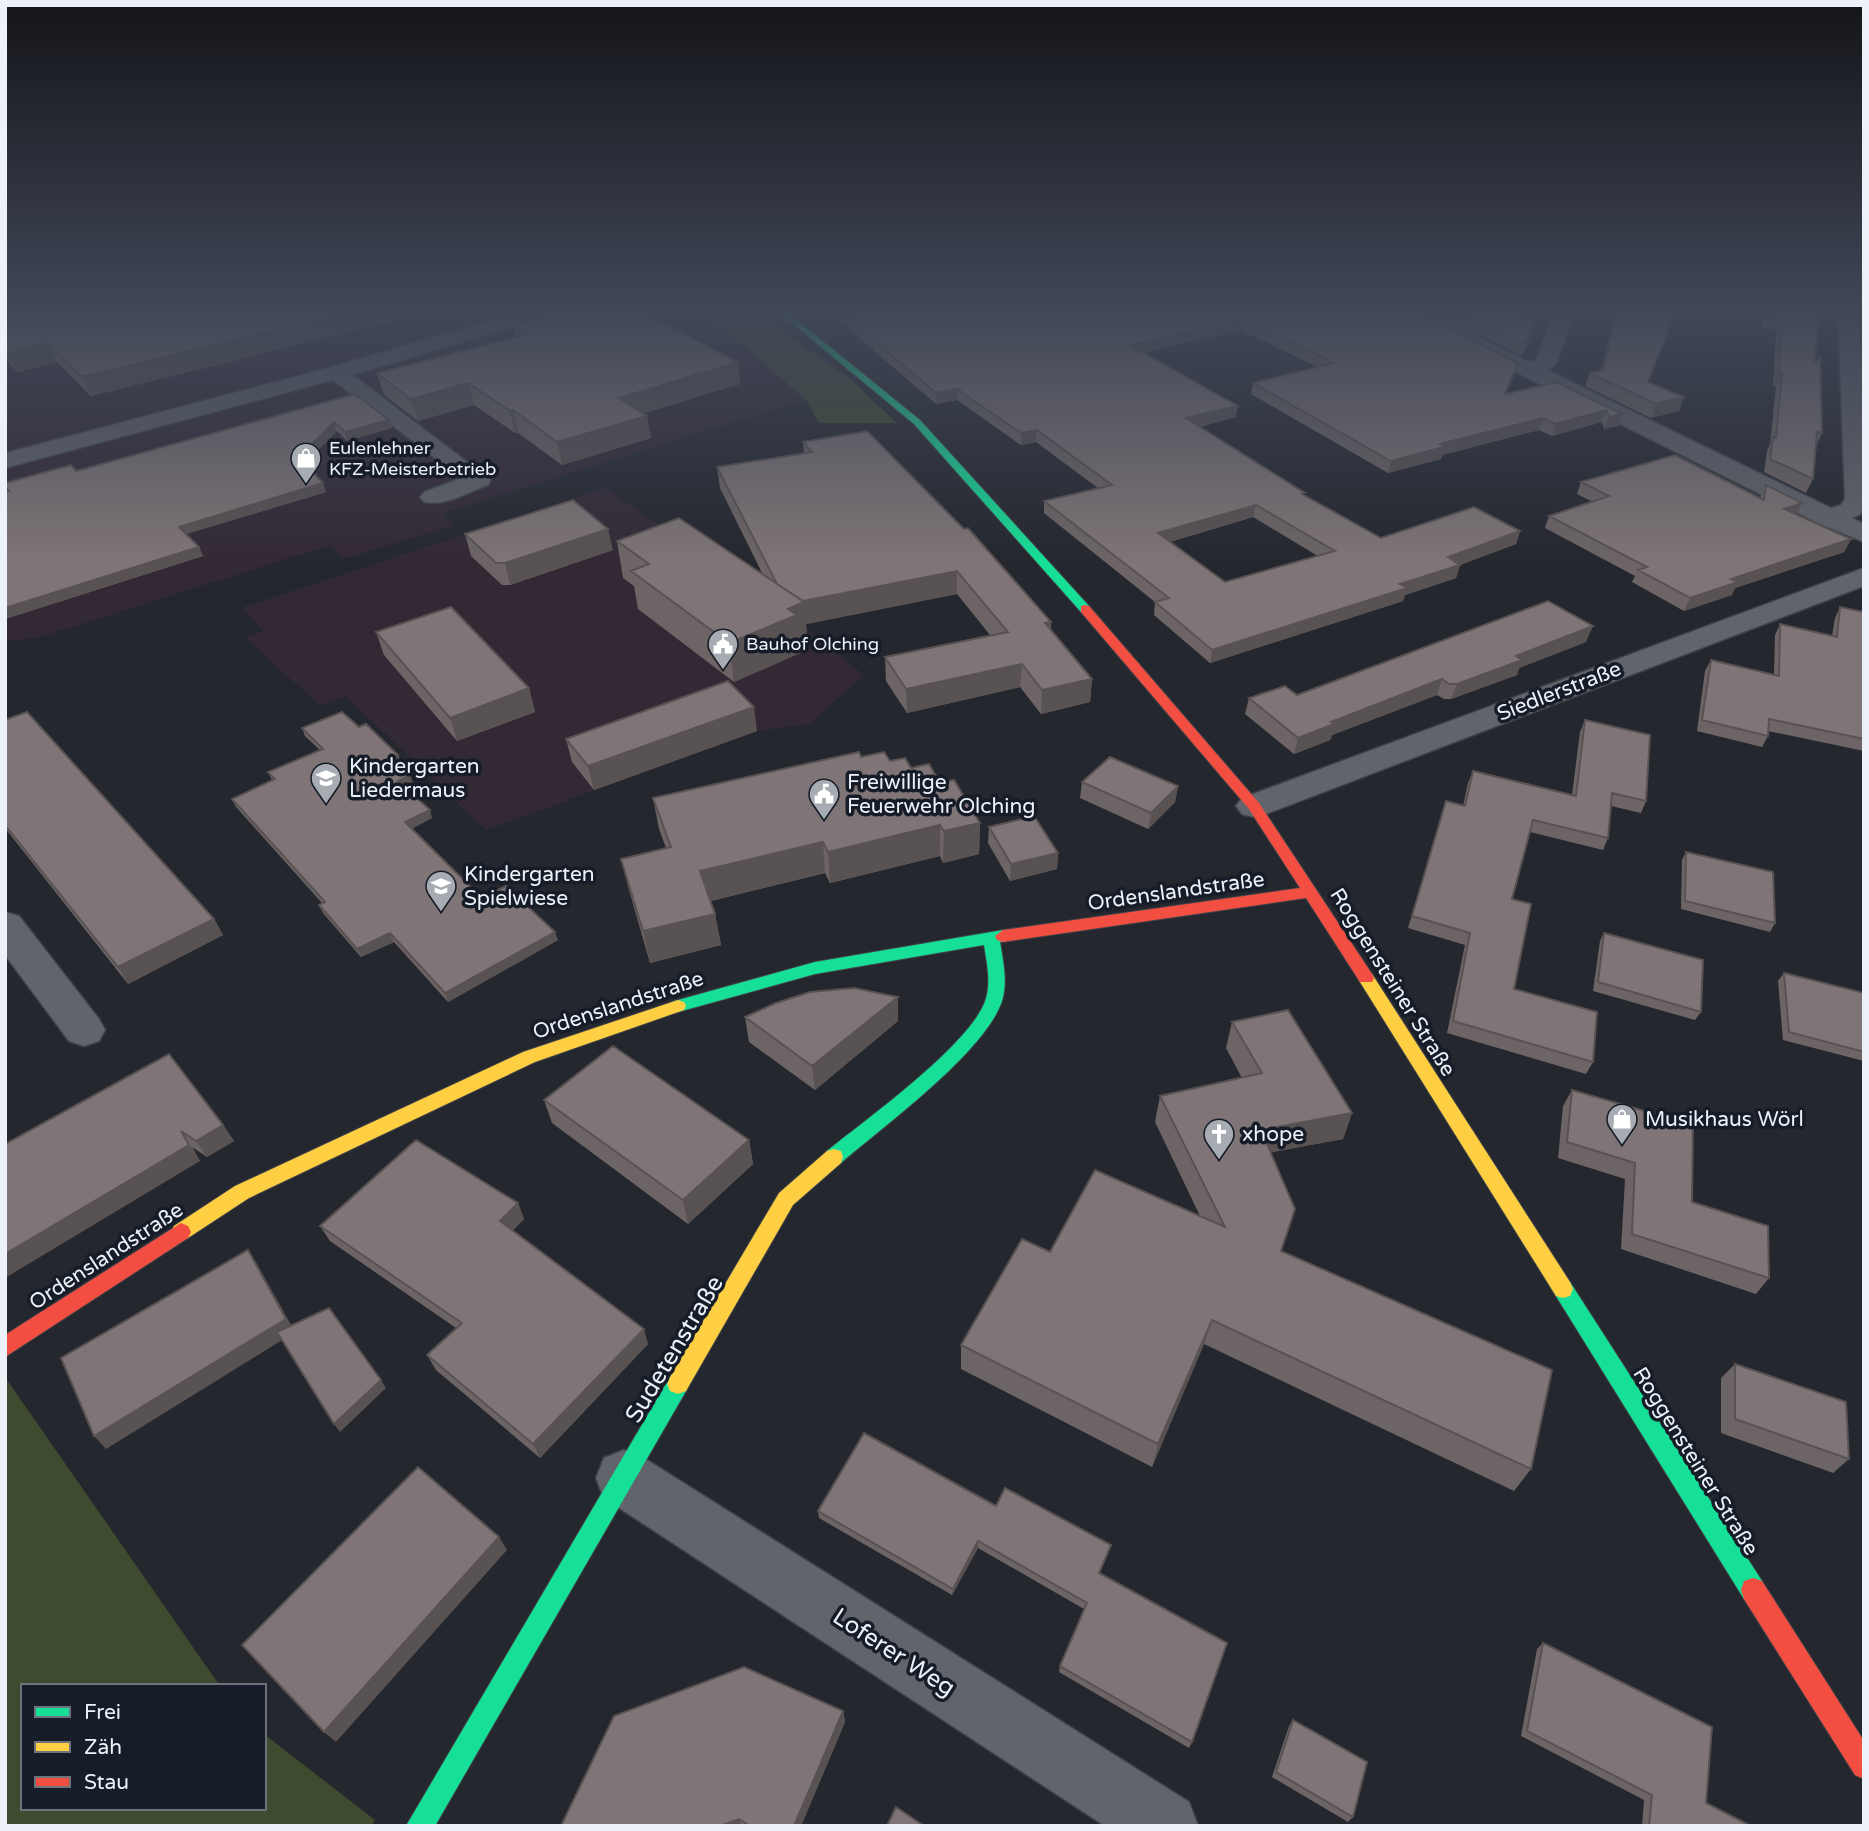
<svg xmlns="http://www.w3.org/2000/svg" width="1869" height="1831" font-family="'Varela Round',sans-serif">
<rect width="100%" height="100%" fill="#25272e"/>
<path fill="#332935" d="M5,308H700L806,400L443,513L452,526L343,559L331,545L37,638L5,641Z
M606,488L816,637L864,675L809,724L757,731L486,830L346,696L320,706L246,638L263,631L243,607Z"/>
<path fill="#3e4b2f" d="M700,308H750L848,377L897,423H819L806,400Z
M7,1380L220,1686H23V1808H264V1734L375,1820L372,1826H5Z"/>
<g fill="none" stroke-linecap="round" stroke-linejoin="round">
<g stroke="#3f4247" stroke-width="3">
<path id="street" d="M535,308H565L562,312L353,375L491,480L488,485C469,492 444,507 424,502L420,497L424,492L461,478L333,380L5,468V453L328,368Z
M1393,308H1418L1529,362L1536,360L1556,308H1576L1556,364L1547,370L1831,508L1841,505L1845,499L1838,308H1858L1864,396V510L1859,515L1852,518L1864,524V542L1818,523L1396,312Z
M1864,568V586L1266,814L1254,817L1242,814L1236,806L1242,798Z
M5,912L19,916L99,1019L105,1030L99,1041L84,1046L69,1041L5,955Z
M624,1450L644,1458L1189,1802L1198,1826H1105L604,1498L596,1478L604,1458Z"/>
</g>
<g stroke="#3f4247" stroke-width="2">
<path id="fast" d="M774,308H782L920,420L1089,606V612H1081L914,424Z
M1003,930L1011,936L1009,940L1000,942C1003,961 1008,982 1002,1001C985,1052 884,1126 841,1163L834,1165L827,1163L825,1157L827,1151C867,1119 965,1048 984,1004C992,986 987,964 984,945L815,974L678,1012L672,1010L670,1006L672,1002L678,1000L815,962Z
M1563,1280L1570,1282L1762,1581L1765,1590L1762,1599L1753,1602L1744,1599L1556,1296L1553,1289L1556,1282Z
M678,1374L686,1377L689,1384L686,1391L435,1826H406L670,1377Z"/>
</g>
<g stroke="#3f4247" stroke-width="2">
<path id="slow" d="M1366,972L1372,974L1570,1282L1573,1289L1570,1296L1563,1298L1556,1296L1360,982L1358,978L1360,974Z
M678,1000L684,1002L686,1006L684,1010L535,1062L249,1198L188,1238L181,1241L174,1238L171,1232L174,1226L235,1186L523,1052Z
M834,1149L841,1151L843,1157L841,1163L793,1205L686,1391L678,1394L670,1391L667,1384L670,1377L779,1193L827,1151Z"/>
</g>
<g stroke="#3f4247" stroke-width="2">
<path id="jam" d="M1085,605L1089,606L1259,803L1372,974L1374,978L1372,982H1360L1306,898L1003,942L997,940L995,936L1003,930L1300,888L1249,809L1081,612V606Z
M181,1223L188,1226L191,1232L188,1238L5,1357V1335Z
M1753,1578L1762,1581L1864,1741V1779L1855,1775L1744,1599L1741,1590L1744,1581Z"/>
</g>
<use href="#street" fill="#61646a" fill-rule="evenodd"/>
<use href="#fast" fill="#16e098" fill-rule="evenodd"/>
<use href="#slow" fill="#ffcf43" fill-rule="evenodd"/>
<use href="#jam" fill="#f24e42" fill-rule="evenodd"/>
</g>
<path fill="#6d6565" fill-rule="evenodd" d="M5,308H408L410,317L91,396L57,362L17,372L5,358Z
M821,308H1405L1514,374L1506,393L1556,382L1622,414L1618,426L1604,429L1602,422L1552,436L1539,430L1442,455L1441,459L1388,473L1251,394L1253,383L1317,367L1241,330L1143,353L1236,417L1199,427L1304,495L1381,538L1520,531L1516,544L1460,565L1456,578L1405,595L1403,601L1210,663L1154,615L1155,602L1044,513V501L1098,488L1036,442L1021,445L957,400L936,404L851,331V326ZM1253,517L1318,556L1225,582L1170,542Z
M1423,308H1504L1526,319L1532,332L1522,356Z
M1617,308H1677L1648,382L1679,411L1651,418L1585,386L1590,373L1601,370Z
M1762,308H1818L1815,362L1822,433L1816,446L1813,479L1806,493L1764,472L1767,451L1770,444L1776,386L1773,387L1776,330L1762,328Z
M596,311L738,362L740,384L643,413L651,438L562,465L518,433H515L474,405L418,421L384,395L377,373L516,337L513,325Z
M355,394L389,420L392,428L347,441L337,431L305,463L326,492L186,534L199,547L203,556L5,619V492H7L5,489V483L76,471Z
M803,442L1051,622V629L1092,679L1090,702L1041,714L1020,687L907,713L886,681L885,657L990,635L957,594L806,624L807,640L799,644L800,653L734,682L638,609L634,586L623,578L617,541L763,575L720,488L717,467L804,453Z
M1581,482L1760,498L1766,485L1802,503L1796,515L1851,539L1844,552L1735,588L1732,595L1684,611L1632,582L1635,576L1545,528L1549,516L1593,502L1577,494Z
M465,534L613,550L510,585H502L471,556Z
M1840,607L1864,612V751L1768,731V736L1762,747L1697,731L1705,671L1711,660L1774,675L1775,635L1780,624L1832,636L1835,618Z
M376,632L529,688L535,712L457,741L384,655Z
M1586,642L1519,668L1517,675L1451,699H1444L1437,695L1332,735L1330,740L1294,754L1245,714L1249,698L1297,695Z
M5,720L214,919L223,935L128,984L5,828Z
M1585,720L1646,801L1641,813L1611,806L1608,838L1603,850L1530,832L1512,899L1514,989L1593,1062L1586,1074L1447,1033L1465,945L1408,928L1446,801L1463,806L1468,783L1473,771L1572,795L1580,732Z
M359,727L398,755L401,763L399,764L413,783L405,787L432,818L411,829L482,898L558,940L448,1002L394,942L361,957L323,913L319,905L322,903L236,807L232,799L272,780L268,772L320,750L305,736L302,728Z
M757,731L594,790L572,762L566,739Z
M861,757L890,761L911,768L940,783L980,823L979,854L943,863L940,856L830,883L825,873L711,901L715,914L721,945L650,963L629,890L621,859L666,848L659,829L653,798Z
M1082,782L1178,786L1175,802L1148,829L1080,798Z
M989,827L1058,853L1057,869L1010,881L988,843Z
M1686,852L1775,923L1770,932L1681,909L1682,860Z
M1604,933L1701,1012L1695,1020L1593,991L1600,941Z
M1784,973L1864,993V1061L1783,1040L1778,981Z
M745,1017L898,1021L815,1090L749,1042Z
M1232,1022L1352,1113L1343,1139L1271,1152L1281,1251L1531,1469L1514,1491L1204,1344L1152,1467L961,1369V1345L1050,1252L1200,1216L1155,1122L1160,1096L1242,1078L1226,1048Z
M1572,1090L1692,1202L1769,1278L1756,1294L1621,1249L1625,1179L1558,1158L1563,1106Z
M544,1100L749,1140L753,1164L688,1224L552,1123Z
M223,1125L234,1141L207,1157L192,1147L200,1161L5,1144Z
M518,1203L524,1219L513,1230L648,1344L540,1458L436,1370L427,1355L456,1328L330,1241L320,1226Z
M1735,1364L1849,1459L1833,1473L1721,1433V1378Z
M996,1506L1111,1545L1100,1573L1192,1742L1189,1748L1059,1672L1060,1666L1084,1609L978,1548L952,1595L819,1518L818,1511Z
M1543,1643L1706,1803L1751,1826H1642L1644,1800L1521,1736L1537,1649Z
M843,1711L845,1722L801,1826H561Z
M1293,1720L1353,1817L1348,1822L1272,1777L1289,1726Z"/>
<path fill="#595253" d="M370,308H408L410,317L91,396L82,377Z
M1243,319L1241,330L1129,356L1130,345Z
M48,343L57,362L17,372L8,353Z
M738,362L740,384L622,420L619,398Z
M1782,373L1776,386L1773,387L1779,374Z
M468,383L474,405L418,421L411,399Z
M957,389V400L936,404V393Z
M1684,397L1679,411L1651,418L1656,404Z
M1238,406L1236,417L1184,430L1186,418Z
M513,410L518,433H515L510,411Z
M1606,410L1602,422L1552,436L1556,424Z
M1622,414L1618,426L1604,429L1609,417Z
M647,416L651,438L562,465L557,442Z
M1543,418L1539,430L1442,455L1441,459L1388,473L1391,461L1440,444Z
M389,420L392,428L347,441L345,432Z
M334,422L337,431L302,466L299,457Z
M1037,430L1036,442L1021,445V433Z
M323,483L326,492L183,535L179,527Z
M1802,503L1796,515L1784,509Z
M1256,505L1253,517L1156,546L1158,533Z
M608,529L613,550L510,585L505,563Z
M1520,531L1516,544L1448,569L1460,565L1456,578L1405,595L1403,601L1210,663L1212,650L1448,557Z
M1851,539L1844,552L1735,588L1732,595L1684,611L1690,598L1731,579Z
M199,547L203,556L5,619V608Z
M957,571V594L806,624L807,640L799,644L800,653L734,682L729,643L787,604Z
M1051,622L1049,645L1045,623Z
M1593,626L1586,642L1519,668L1517,675L1451,699L1457,684L1516,656Z
M1022,664L1020,687L907,713L906,689Z
M1092,679L1090,702L1041,714L1042,690Z
M1442,679L1437,695L1332,735L1330,740L1294,754L1298,738L1331,722Z
M529,688L535,712L457,741L450,718Z
M754,707L757,731L594,790L588,766Z
M398,755L401,763L395,765L392,757Z
M410,775L413,783L401,789L398,781Z
M1178,786L1175,802L1148,829L1151,813Z
M430,810L432,818L408,831L405,822Z
M980,823L979,854L943,863L944,831Z
M940,825V856L830,883L828,852Z
M823,842L825,873L705,902L700,871Z
M1058,853L1057,869L1010,881L1011,864Z
M715,914L721,945L650,963L643,931Z
M214,919L223,935L128,984L118,967Z
M555,932L558,940L448,1002L445,993Z
M390,933L394,942L361,957L357,949Z
M898,997V1021L815,1090L812,1066Z
M1352,1113L1343,1139L1253,1156L1261,1130Z
M223,1125L234,1141L207,1157L196,1141Z
M181,1131L200,1161L5,1278V1254Z
M749,1140L753,1164L688,1224L683,1200Z
M518,1203L524,1219L507,1236L500,1221Z
M248,1250L257,1264L295,1332L106,1449L94,1436Z
M1212,1320L1204,1344L1152,1467L1158,1444Z
M644,1329L648,1344L540,1458L533,1444Z
M381,1380L386,1388L340,1432L334,1424Z
M499,1537L507,1550L336,1742L324,1732Z
M978,1541V1548L952,1595L953,1589Z
M843,1711L845,1722L801,1826H794Z
M739,1819L742,1826H720Z"/>
<path fill="#7f7576" stroke="#595253" stroke-width="2" fill-rule="evenodd" d="M5,308H370L82,377L48,343L8,353L5,350Z
M580,308H590L596,311L608,308H634L738,362L619,398L647,416L557,442L513,410L510,411L468,383L411,399L377,373L528,334L513,325Z
M838,308H1405L1518,363L1505,394L1556,382L1622,414L1609,417L1606,410L1556,424L1543,418L1440,444L1444,447L1391,461L1253,383L1334,363L1243,319L1130,345L1238,406L1186,418L1305,493L1302,494L1381,538L1474,507L1520,531L1448,557L1460,565L1400,584L1407,588L1212,650L1155,602L1169,598L1044,501L1112,485L1037,430L1021,433L957,389L936,393L850,320L857,319ZM1256,505L1335,551L1225,582L1158,533Z
M1448,308H1504L1526,317L1525,319L1535,321L1525,344Z
M1618,308H1677L1648,382L1684,397L1656,404L1590,373L1603,370Z
M1767,308H1818L1815,362L1820,357L1822,433L1817,432L1813,479L1770,459L1773,437L1776,438L1782,373L1779,374L1782,317L1767,315Z
M355,394L389,420L345,432L334,422L299,457L323,483L179,527L199,547L5,608V492L9,491L5,487V483L71,465L76,471Z
M867,431L964,529L968,528L1051,622L1045,623L1092,679L1042,690L1022,664L906,689L885,657L1008,632L957,571L803,601L777,584L717,467L812,452L803,442Z
M1675,455L1764,500L1766,485L1802,503L1784,509L1851,539L1731,579L1738,582L1690,598L1638,570L1647,567L1549,516L1609,496L1581,482Z
M573,500L608,529L505,563H496L465,534Z
M679,518L804,602L788,609L797,615L729,643L631,571L649,564L617,541Z
M1548,601L1593,626L1516,656L1522,660L1457,684H1449L1442,679L1331,722L1334,724L1298,738L1249,698L1285,686L1297,695Z
M451,607L529,688L450,718L376,632Z
M1840,607L1864,612V739L1769,719L1768,736L1702,720L1711,660L1779,676L1780,624L1837,637Z
M728,681L754,707L588,766L566,739Z
M27,712L214,919L118,967L5,825V720Z
M342,712L359,727L366,724L398,755L392,757L410,775L398,781L430,810L405,822L482,898L506,886L555,932L445,993L390,933L357,949L319,905L325,902L232,799L275,779L268,772L323,749L302,728Z
M1585,720L1650,735L1646,801L1612,793L1608,838L1533,820L1512,899L1531,904L1514,989L1597,1012L1593,1062L1453,1021L1470,933L1412,916L1446,801L1465,806L1473,771L1576,796Z
M859,752L861,757L884,752L890,761L905,758L911,768L929,764L940,783L954,780L980,823L944,831L940,825L828,852L823,842L700,871L715,914L643,931L621,859L671,847L653,798Z
M1110,757L1178,786L1151,813L1082,782Z
M1034,816L1058,853L1011,864L989,827Z
M1686,852L1773,872L1775,923L1685,901Z
M1604,933L1703,960L1701,1012L1598,982Z
M1784,973L1864,993V1052L1789,1032Z
M854,988L898,997L812,1066L745,1017L776,1003L810,992Z
M1288,1010L1352,1113L1261,1130L1295,1209L1281,1251L1552,1370L1531,1469L1212,1320L1158,1444L961,1345L1022,1239L1050,1252L1095,1170L1225,1227L1160,1096L1262,1073L1232,1022Z
M613,1046L749,1140L683,1200L544,1100Z
M169,1054L223,1125L196,1141L181,1131L189,1145L5,1254V1144Z
M1572,1090L1693,1125L1692,1202L1768,1226L1769,1278L1632,1234L1635,1163L1567,1142Z
M416,1140L518,1203L500,1221L644,1329L533,1444L427,1355L462,1323L320,1226Z
M248,1250L286,1319L94,1436L61,1358Z
M329,1308L381,1380L334,1424L277,1332Z
M1735,1364L1846,1402L1849,1459L1735,1419Z
M864,1433L996,1506L1005,1488L1111,1545L1099,1573L1227,1643L1192,1742L1060,1666L1087,1603L978,1541L953,1589L818,1511Z
M418,1467L499,1537L324,1732L242,1645Z
M1543,1643L1712,1727L1706,1803L1751,1826H1649L1652,1795L1527,1731Z
M744,1667L843,1711L794,1826H750L739,1819L720,1826H561L614,1716Z
M1293,1720L1367,1762L1353,1817L1276,1772Z
M896,1807L924,1826H887Z"/>
<linearGradient id="sky" x2="0" y2="1"><stop stop-color="#141519"/><stop offset="0.55" stop-color="#404757"/><stop offset="1" stop-color="#404757" stop-opacity="0"/></linearGradient>
<rect width="1869" height="564" fill="url(#sky)"/>
<defs>
<g id="shop-pin" transform="scale(1.575)"><path d="M0 17L-7.5 6A9.5 9.5 0 1 1 7.5 6Z" fill="#a7abb2" stroke="#171d28"/><path d="M-5-2.5h2.3a2.7 3.5 0 0 1 5.4 0H5L5.5 6h-11ZM-1.5-2.5h3a1.5 2.3 0 0 0-3 0Z" fill="#fff"/></g>
<g id="civic-pin" transform="scale(1.575)"><path d="M0 17L-7.5 6A9.5 9.5 0 1 1 7.5 6Z" fill="#a7abb2" stroke="#171d28"/><path d="M-.6-6.5H3V-4.5H.6V-3L4-1V1h2V6H-6V1h2V-1L-.6-3ZM-1.2 2.5V6h2.4V2.5Z" fill="#fff"/></g>
<g id="school-pin" transform="scale(1.575)"><path d="M0 17L-7.5 6A9.5 9.5 0 1 1 7.5 6Z" fill="#a7abb2" stroke="#171d28"/><path d="M0-5L7-2L0 1L-7-2ZM-4 1L0 2.5L4 1V4Q0 6-4 4Z" fill="#fff"/></g>
<g id="church-pin" transform="scale(1.575)"><path d="M0 17L-7.5 6A9.5 9.5 0 1 1 7.5 6Z" fill="#a7abb2" stroke="#171d28"/><path d="M-1.2-6h2.4v3.5h3.3v2.4h-3.3V6h-2.4V-.1h-3.3v-2.4h3.3Z" fill="#fff"/></g>
</defs>
<g fill-rule="evenodd">
<use href="#shop-pin" x="306" y="458"/>
<use href="#civic-pin" x="723" y="644"/>
<use href="#school-pin" x="326" y="778"/>
<use href="#civic-pin" x="824" y="794"/>
<use href="#school-pin" x="441" y="886"/>
<use href="#shop-pin" x="1622" y="1119"/>
<use href="#church-pin" x="1219" y="1134"/>
</g>
<g text-anchor="middle" stroke-width="7" stroke-linejoin="round" paint-order="stroke">
<g font-size="18" fill="#edf2f9" stroke="#171d28" text-anchor="start">
<text x="329" y="454">Eulenlehner<tspan x="329" dy="21">KFZ-Meisterbetrieb</tspan></text>
<text x="746" y="650">Bauhof Olching</text>
</g>
<g font-size="21" fill="#edf2f9" stroke="#171d28">
<text transform="translate(1559 691) rotate(-21)" y="7">Siedlerstraße</text>
<text transform="translate(1176 891) rotate(-8)" y="7">Ordenslandstraße</text>
<text transform="translate(1393 982) rotate(58)" y="7">Roggensteiner Straße</text>
<text transform="translate(618 1005) rotate(-18)" y="7">Ordenslandstraße</text>
<text transform="translate(106 1256) rotate(-33)" y="7">Ordenslandstraße</text>
<text transform="translate(1696 1461) rotate(58)" y="7">Roggensteiner Straße</text>
</g>
<g font-size="21" fill="#edf2f9" stroke="#171d28" text-anchor="start">
<text x="349" y="773">Kindergarten<tspan x="349" dy="24">Liedermaus</tspan></text>
<text x="847" y="789">Freiwillige<tspan x="847" dy="24">Feuerwehr Olching</tspan></text>
<text x="464" y="881">Kindergarten<tspan x="464" dy="24">Spielwiese</tspan></text>
<text x="1645" y="1126">Musikhaus Wörl</text>
<text x="1242" y="1141">xhope</text>
</g>
<g font-size="24" fill="#edf2f9" stroke="#171d28">
<text transform="translate(674 1349) rotate(-59)" y="8">Sudetenstraße</text>
<text transform="translate(894 1652) rotate(33)" y="8">Loferer Weg</text>
</g>
</g>
<rect width="1869" height="1831" fill="none" stroke="#edf2f9" stroke-width="14"/>
<rect x="21" y="1684" width="245" height="126" fill="#171d28" stroke="#6d727c" stroke-width="2"/>
<rect x="35" y="1707" width="35" height="10" fill="#16e098" stroke="#6d727c" stroke-width="2"/>
<text x="84" y="1719" font-size="21" fill="#edf2f9">Frei</text>
<rect x="35" y="1742" width="35" height="10" fill="#ffcf43" stroke="#6d727c" stroke-width="2"/>
<text x="84" y="1754" font-size="21" fill="#edf2f9">Zäh</text>
<rect x="35" y="1777" width="35" height="10" fill="#f24e42" stroke="#6d727c" stroke-width="2"/>
<text x="84" y="1789" font-size="21" fill="#edf2f9">Stau</text>
</svg>
